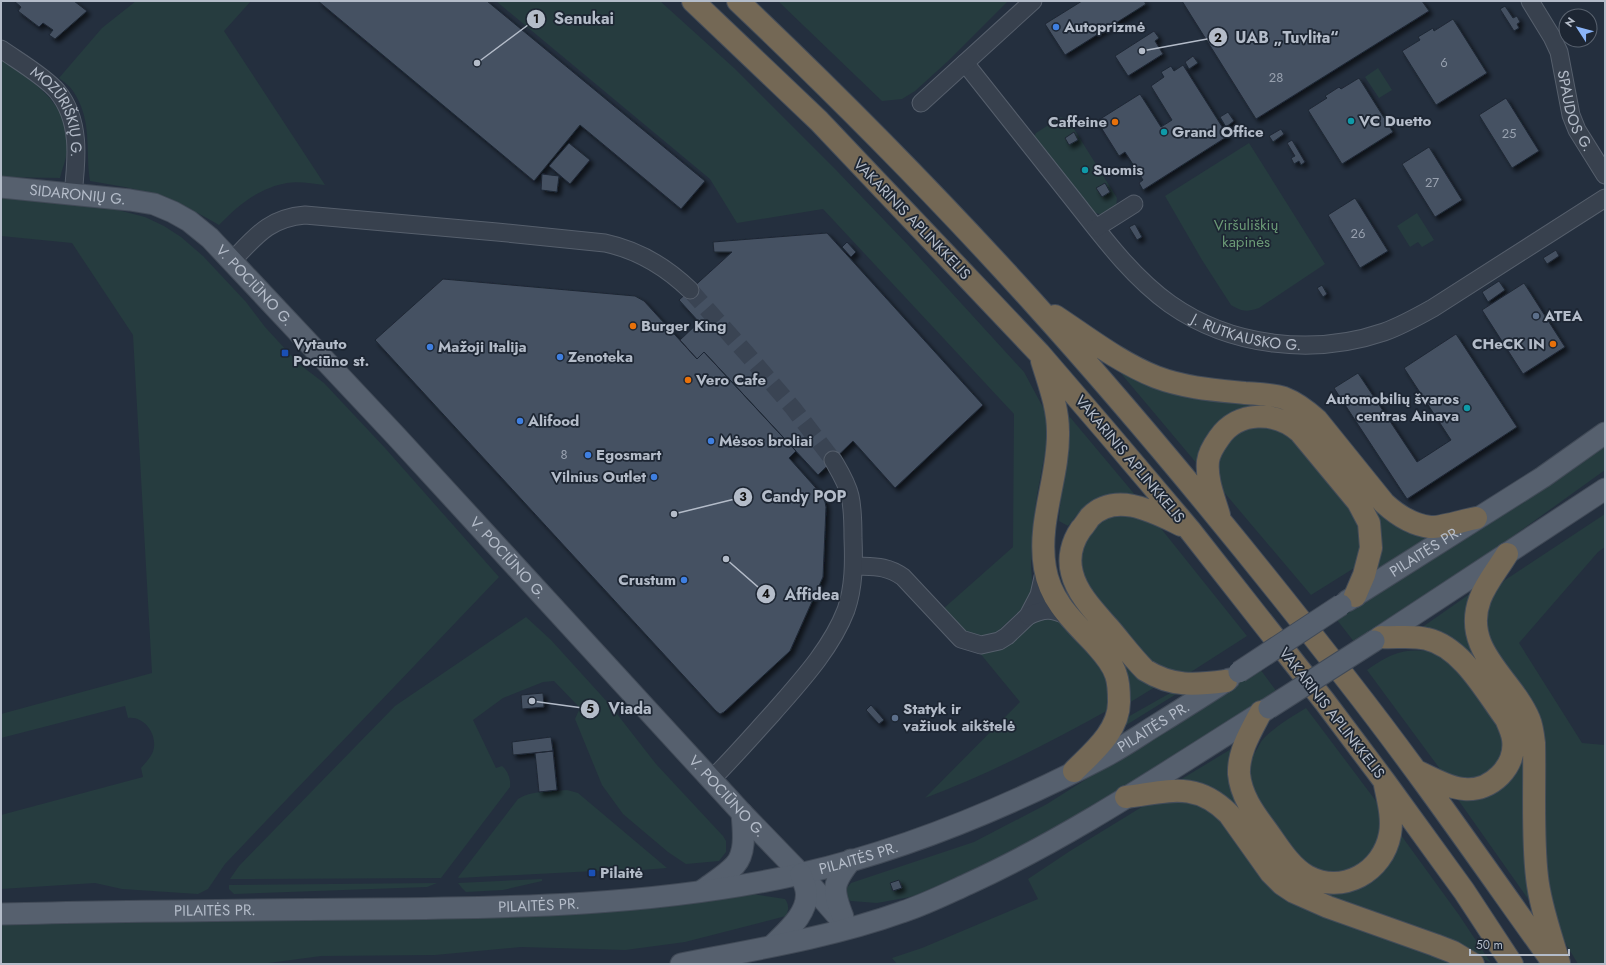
<svg xmlns="http://www.w3.org/2000/svg" width="1606" height="965" font-family="Jost,sans-serif">
<defs>
<filter id="shadow"><feDropShadow dx="3.5" dy="3.5" stdDeviation="2" flood-color="#0009"/></filter>
</defs>
<rect width="100%" height="100%" fill="#242f3e"/>
<path fill="#263c3f" d="M136,1H251L224,31L325,185C313,184 299,181 287,183C259,188 238,205 219,225C206,218 194,210 180,204C152,191 121,186 90,181C85,149 93,121 73,91C70,86 64,82 59,78L102,28Z
M496,1H660L734,68L837,171L908,245L1024,372L1045,411L1048,430L1047,442L1037,495L1033,525L1031,564L1032,580L1031,594L1027,604L996,633L985,636L967,633L943,609L1013,547L1014,414L823,209L737,223L710,179Z
M778,1H1006L1007,2L947,62L915,91L902,99L882,101Z
M1,59C34,83 71,103 67,151C66,160 62,169 60,178L1,177Z
M1378,68L1392,90L1379,98L1365,77Z
M1061,117L1069,121L1117,198L1116,207C1107,213 1101,218 1092,210L1036,141L1034,137L1036,133Z
M1249,143L1325,264L1259,308C1246,312 1243,312 1231,305L1202,260L1165,196Z
M1,197L114,209L145,217L164,226L181,237L203,256L246,302L265,327L299,364L324,383L385,448L499,577L225,864L208,889L198,894L122,889L95,883L1,889V815L143,777L141,768C146,762 153,756 154,747C156,732 143,716 128,718L125,706L1,738V714L152,673L133,335L72,243L1,236Z
M1417,213L1434,240L1422,247L1418,242L1410,247L1397,226Z
M1119,371L1276,405L1290,410L1427,535L1425,539L1375,571L1379,556L1305,424L1247,408L1227,416L1214,426L1204,439L1198,465Z
M1064,410L1136,496C1131,495 1126,493 1121,493C1099,494 1080,509 1068,526L1059,521L1065,438Z
M1267,424L1293,436L1361,524L1359,565L1311,595L1223,491L1216,465L1219,450L1239,428Z
M1605,445V470L1427,598L1355,643L1337,620L1543,489Z
M1121,512L1159,526L1247,636L1183,677L1147,660L1091,592L1082,578L1079,550L1093,525Z
M1605,514V547L1598,552L1519,643L1582,743L1605,745V964H1578L1564,941L1555,920L1545,880L1542,761L1497,656L1485,623L1488,607L1499,586L1505,580Z
M1474,591L1470,608L1523,727L1533,906L1459,801L1460,798L1521,742L1421,628Z
M1045,616L1057,618L1100,664L1107,678L1110,709C1051,742 989,774 925,798L1020,702L979,652C984,652 990,652 995,651C1013,646 1028,625 1045,616Z
M526,617L551,640L610,705L656,764L723,836L726,841V852L719,861L686,864L668,852L623,814L602,785L575,719L580,708L554,681L543,682L503,698L473,720L496,768L502,766C508,771 511,779 510,787L441,878L230,879L239,866L395,706Z
M1113,647L1155,687L1129,703Z
M1431,649L1457,665L1505,733L1501,764L1472,781L1449,777L1440,769L1367,670C1391,654 1400,649 1429,651Z
M1260,669L1277,692L1210,736L1037,839L946,885L910,897L877,903L851,901L846,898L845,890L851,883L974,842L1047,804Z
M1172,692L1178,693L1123,727L1126,718Z
M1306,708L1376,801L1380,813L1382,836L1363,864L1333,874L1304,864L1256,799L1248,780L1250,758C1257,753 1258,744 1264,738C1276,726 1291,717 1306,708Z
M1236,746L1231,780L1329,891L1398,831L1459,915L1491,963L1469,950L1309,892L1180,780Z
M567,790L578,793L667,868L616,872L614,870L458,878L459,876L518,799C532,790 551,792 567,790Z
M1169,796L1215,810L1272,885L1458,964H897L892,958L922,948L1038,899L1028,879L1070,851L1145,805Z
M542,879V881L503,890L466,892L462,888L458,883Z
M437,883L427,887L234,894L229,889V885Z
M752,894L785,899C789,905 789,909 786,916L685,942L625,950L521,947L435,955L321,956L261,964H1V923L498,916L605,912Z"/>
<path fill="#455162" stroke="#1f2835" filter="url(#shadow)" d="M14,1H74L87,11L55,39L49,35L53,30L43,23L39,27L18,11L21,7Z
M318,1H487L705,181L681,209L580,125L534,181Z
M1082,1H1144L1146,4L1065,55L1045,24Z
M1182,1H1422L1429,11L1256,119Z
M1505,6L1513,18L1517,16L1520,22L1517,24L1519,28L1514,31L1500,9Z
M1453,19L1487,73L1436,105L1402,51L1420,40L1418,37L1433,28L1434,31Z
M1154,31L1159,38L1155,41L1163,54L1128,76L1115,56Z
M1193,56L1198,63L1189,69L1185,62Z
M1183,65L1228,136L1143,190L1139,183L1143,180L1125,152L1119,156L1097,121L1140,94L1161,127L1172,120L1151,86L1164,77L1161,72L1171,66L1174,71Z
M1359,78L1393,132L1342,164L1308,110L1327,98L1325,96L1339,87L1341,89Z
M1506,98L1539,151L1512,168L1479,115Z
M1228,112L1234,121L1226,127L1220,117Z
M1281,129L1284,134L1273,142L1269,136Z
M1074,132L1078,140L1069,145L1065,138Z
M1292,140L1305,162L1301,165L1299,161L1294,164L1291,158L1295,156L1287,143Z
M569,143L590,160L570,184L549,166Z
M1429,147L1462,200L1435,217L1402,164Z
M542,174L559,176L557,192L541,190Z
M1105,183L1110,192L1102,197L1096,188Z
M1355,198L1388,251L1360,268L1328,215Z
M1135,224L1142,237L1137,240L1129,227Z
M827,233L983,405L895,488L853,441L818,475L704,352L697,359L680,340L699,322L679,300L732,252H714L713,242Z
M847,242L856,252L851,257L842,247Z
M1556,250L1559,256L1547,264L1543,258Z
M443,279L635,296L644,301L697,359L704,352L796,451L789,458L824,497L826,507L823,577L790,651L724,712L720,714L716,711L375,340Z
M1499,281L1505,290L1488,302L1482,292Z
M1524,283L1565,347L1523,374L1482,310Z
M1322,285L1327,294L1323,297L1317,288Z
M1456,334L1517,427L1407,499L1334,388L1358,373L1417,462L1451,440L1404,368Z
M543,693L544,707L522,709L521,695Z
M871,705L884,720L879,724L866,710Z
M551,737L553,751L513,755L512,742Z
M553,751L557,790L539,792L535,753Z
M899,880L902,888L893,891L890,883Z"/>
<g fill="none" stroke-linecap="round" stroke-linejoin="round">
<path stroke="#3a4453" stroke-width="17" stroke-dasharray="17 8" stroke-linecap="butt" d="M690,290L747,354L793,408L833,460"/>
<g stroke="#565f6c" stroke-width="19">
<g id="minor">
<path id="s1" d="M1530,1L1552,37L1559,52L1571,115L1577,130L1605,175"/>
<path id="s2" d="M1,49C18,61 44,76 57,91C81,120 77,159 73,194"/>
<path id="s3" d="M965,63C1001,108 1036,153 1072,198C1102,236 1131,276 1170,304C1231,347 1314,356 1384,332C1401,326 1417,317 1433,308L1605,198"/>
<path d="M921,103L1033,1"/>
<path d="M1096,228L1134,204"/>
<path d="M232,261C256,236 269,218 305,215L497,232L605,243C638,250 665,266 690,290"/>
<path d="M854,566C873,567 886,565 903,577L961,639L981,645L999,641L1007,636L1028,616L1039,595L1045,568"/>
<path d="M1028,616C1046,608 1051,609 1068,616"/>
<path d="M711,780C733,758 752,736 773,713C800,682 831,649 846,610C854,587 854,562 853,538C853,525 853,509 850,496C847,483 840,472 833,460"/>
</g>
</g>
<g stroke="#414a57" stroke-width="23">
<g id="major">
<path id="s4" d="M1,187L130,200L154,204L173,212L189,221L210,238L396,436L742,813L801,874L848,928"/>
<path id="s5" d="M1347,601L1543,477L1605,433"/>
<path d="M1374,641L1605,489"/>
<path d="M703,890C714,882 727,874 735,865C747,852 743,828 742,813"/>
<path id="s6" d="M1,914C123,911 244,910 366,909C511,908 657,906 800,874C906,850 1008,807 1104,757C1123,747 1140,735 1158,724C1182,709 1206,694 1229,679"/>
<path d="M843,917C832,889 832,884 851,860"/>
<path d="M773,945C787,931 810,912 806,890C805,884 802,879 801,874"/>
<path d="M681,964C753,950 833,937 902,912C924,905 946,894 968,884C1073,836 1169,770 1267,709"/>
</g>
</g>
<g stroke="#434c59" stroke-width="24">
<path id="highway" d="M693,1L819,121L1039,353L1106,431L1189,529L1325,702L1385,782L1464,891L1512,964
M738,1C839,97 938,197 1031,300C1142,423 1247,551 1348,681C1420,773 1486,869 1554,964
M1055,316C1087,337 1120,363 1156,377C1185,388 1215,390 1245,393C1258,394 1272,394 1284,398C1297,403 1307,411 1317,420L1384,503C1396,514 1413,525 1430,527C1440,528 1465,520 1476,518
M1042,361C1049,384 1058,407 1058,432C1059,477 1037,522 1045,568C1050,600 1072,620 1094,643C1102,652 1112,662 1116,675C1119,683 1119,693 1119,702C1119,731 1093,752 1074,771
M1219,515C1214,498 1206,479 1208,461C1209,453 1214,445 1219,438C1238,410 1276,411 1300,432L1358,502L1369,523L1371,548L1364,575L1355,596
M1181,525C1154,512 1116,491 1090,517C1087,521 1084,526 1081,529C1072,542 1068,558 1072,573C1077,594 1095,612 1109,628C1121,642 1132,657 1145,670C1172,687 1195,685 1226,681
M1507,554C1498,569 1486,583 1480,599C1461,650 1512,678 1529,719C1532,726 1533,734 1534,743C1535,786 1532,835 1537,877C1540,906 1551,935 1559,963
M1381,637C1396,638 1413,635 1427,639C1462,647 1486,692 1506,719C1509,726 1512,732 1513,739C1517,766 1491,792 1464,789C1448,788 1431,777 1416,771
M1261,712C1251,731 1238,752 1239,774C1241,795 1253,812 1265,828C1277,844 1289,866 1307,876C1343,895 1383,872 1390,834C1393,818 1388,800 1385,785
M1126,797C1168,792 1195,780 1229,814L1271,873L1282,884L1294,892L1328,907L1435,945L1453,952L1473,964"/>
</g>
<use href="#minor" stroke="#38414e" stroke-width="17"/>
<use href="#major" stroke="#56606e" stroke-width="21"/>
<use href="#highway" stroke="#746855" stroke-width="22"/>
<g stroke="#414a57" stroke-width="23" stroke-linecap="butt">
<path id="major-bridge" d="M1239,672L1341,605
M1269,708L1374,641"/>
</g>
<use href="#major-bridge" stroke="#56606e" stroke-width="21"/>
</g>
<g fill="#3f7fe0" stroke="#1d2633" stroke-width="1.5">
<circle cx="1056" cy="27" r="4"/>
<circle cx="430" cy="347" r="4"/>
<circle cx="560" cy="357" r="4"/>
<circle cx="520" cy="421" r="4"/>
<circle cx="711" cy="441" r="4"/>
<circle cx="588" cy="455" r="4"/>
<circle cx="654" cy="477" r="4"/>
<circle cx="684" cy="580" r="4"/>
</g>
<g fill="#0f9aa8" stroke="#1d2633" stroke-width="1.5">
<circle cx="1351" cy="121" r="4"/>
<circle cx="1164" cy="132" r="4"/>
<circle cx="1085" cy="170" r="4"/>
<circle cx="1467" cy="408" r="4"/>
</g>
<g fill="#e8710a" stroke="#1d2633" stroke-width="1.5">
<circle cx="1115" cy="122" r="4"/>
<circle cx="633" cy="326" r="4"/>
<circle cx="1553" cy="344" r="4"/>
<circle cx="688" cy="380" r="4"/>
</g>
<g fill="#5c6f8a" stroke="#1d2633" stroke-width="1.5">
<circle cx="1536" cy="316" r="4"/>
<circle cx="895" cy="718" r="4"/>
</g>
<g fill="#1a4fb4" stroke="#1d2633" stroke-width="1.5">
<rect x="281" y="349" width="8" height="8" rx="2"/>
<rect x="588" y="869" width="8" height="8" rx="2"/>
</g>
<g text-anchor="middle" stroke-width="3.5" stroke-linejoin="round" paint-order="stroke">
<g font-size="13" fill="#98a1af">
<text x="1444" y="67">6</text>
<text x="1276" y="82">28</text>
<text x="1509" y="138">25</text>
<text x="1432" y="187">27</text>
<text x="1358" y="238">26</text>
<text x="564" y="459">8</text>
</g>
<g font-size="15" font-weight="bold" fill="#b4bcc9" stroke="#1d2633" text-anchor="start">
<text x="1064" y="32">Autoprizmė</text>
<text x="1359" y="126">VC Duetto</text>
<text x="1107" y="127" text-anchor="end">Caffeine</text>
<text x="1172" y="137">Grand Office</text>
<text x="1093" y="175">Suomis</text>
<text x="1544" y="321">ATEA</text>
<text x="641" y="331">Burger King</text>
<text x="293" y="349">Vytauto<tspan x="293" dy="17">Pociūno st.</tspan></text>
<text x="1545" y="349" text-anchor="end">CHeCK IN</text>
<text x="438" y="352">Mažoji Italija</text>
<text x="568" y="362">Zenoteka</text>
<text x="696" y="385">Vero Cafe</text>
<text x="1459" y="404" text-anchor="end">Automobilių švaros<tspan x="1459" dy="17">centras Ainava</tspan></text>
<text x="528" y="426">Alifood</text>
<text x="719" y="446">Mėsos broliai</text>
<text x="596" y="460">Egosmart</text>
<text x="646" y="482" text-anchor="end">Vilnius Outlet</text>
<text x="676" y="585" text-anchor="end">Crustum</text>
<text x="903" y="714">Statyk ir<tspan x="903" dy="17">važiuok aikštelė</tspan></text>
<text x="600" y="878">Pilaitė</text>
</g>
<g font-size="15" fill="#b4bcc9" stroke="#1d2633">
<text dy="5" stroke="none"><textPath href="#s1" startOffset="120">SPAUDOS G.</textPath></text>
<text dy="5" stroke="none"><textPath href="#s2" startOffset="89">MOZŪRIŠKIŲ G.</textPath></text>
<text dy="5" stroke="none"><textPath href="#s4" startOffset="77">SIDARONIŲ G.</textPath></text>
<text transform="translate(912 219) rotate(46)" y="5">VAKARINIS APLINKKELIS</text>
<text dy="5" stroke="none"><textPath href="#s4" startOffset="285">V. POCIŪNO G.</textPath></text>
<text dy="5" stroke="none"><textPath href="#s3" startOffset="400">J. RUTKAUSKO G.</textPath></text>
<text transform="translate(1130 459) rotate(50)" y="5">VAKARINIS APLINKKELIS</text>
<text dy="5" stroke="none"><textPath href="#s5" startOffset="93">PILAITĖS PR.</textPath></text>
<text dy="5" stroke="none"><textPath href="#s4" startOffset="657">V. POCIŪNO G.</textPath></text>
<text transform="translate(1332 713) rotate(52)" y="5">VAKARINIS APLINKKELIS</text>
<text dy="5" stroke="none"><textPath href="#s6" startOffset="1186">PILAITĖS PR.</textPath></text>
<text dy="5" stroke="none"><textPath href="#s4" startOffset="981">V. POCIŪNO G.</textPath></text>
<text dy="5" stroke="none"><textPath href="#s6" startOffset="862">PILAITĖS PR.</textPath></text>
<text dy="5" stroke="none"><textPath href="#s6" startOffset="538">PILAITĖS PR.</textPath></text>
<text dy="5" stroke="none"><textPath href="#s6" startOffset="214">PILAITĖS PR.</textPath></text>
</g>
<g font-size="15" fill="#6b9a76" stroke="#1d2633">
<text x="1246" y="230">Viršuliškių<tspan x="1246" dy="17">kapinės</tspan></text>
</g>
</g>
<path fill="none" stroke="#b4bcc9" stroke-width="1.5" d="M477 63L536 19M1142 51L1218 37M674 514L743 497M726 559L766 594M532 701L590 709"/>
<g fill="#b4bcc9" stroke="#1d2633" stroke-width="1.5">
<circle cx="477" cy="63" r="4"/>
<circle cx="1142" cy="51" r="4"/>
<circle cx="674" cy="514" r="4"/>
<circle cx="726" cy="559" r="4"/>
<circle cx="532" cy="701" r="4"/>
<circle cx="536" cy="19" r="10"/>
<circle cx="1218" cy="37" r="10"/>
<circle cx="743" cy="497" r="10"/>
<circle cx="766" cy="594" r="10"/>
<circle cx="590" cy="709" r="10"/>
</g>
<g font-size="12" text-anchor="middle" font-weight="bold" fill="#111">
<text x="536" y="23">1</text>
<text x="1218" y="42">2</text>
<text x="743" y="501">3</text>
<text x="766" y="598">4</text>
<text x="590" y="713">5</text>
</g>
<g font-size="16" text-anchor="middle" font-weight="bold" fill="#b4bcc9" stroke="#1d2633" stroke-width="3.5" stroke-linejoin="round" paint-order="stroke">
<text x="584" y="24">Senukai</text>
<text x="1287" y="43">UAB „Tuvlita“</text>
<text x="804" y="502">Candy POP</text>
<text x="812" y="600">Affidea</text>
<text x="630" y="714">Viada</text>
</g>
<rect width="1606" height="965" fill="none" stroke="#b4bcc9" stroke-width="4"/>
<g transform="translate(1578 28) rotate(306)"><circle r="19" fill="#1d2633" stroke="#59626f"/>
<path d="M0-3L7 15L0 10L-7 15Z" fill="#8ab4f8"/>
<text y="-6" font-size="11" font-weight="bold" text-anchor="middle" fill="#b4bcc9">N</text>
</g>
<path d="M1470 949v6h99v-6" fill="none" stroke="#b4bcc9" stroke-width="2"/>
<text x="1476" y="949" font-size="12" fill="#b4bcc9" stroke="#1d2633" stroke-width="3" paint-order="stroke">50 m</text>
</svg>
